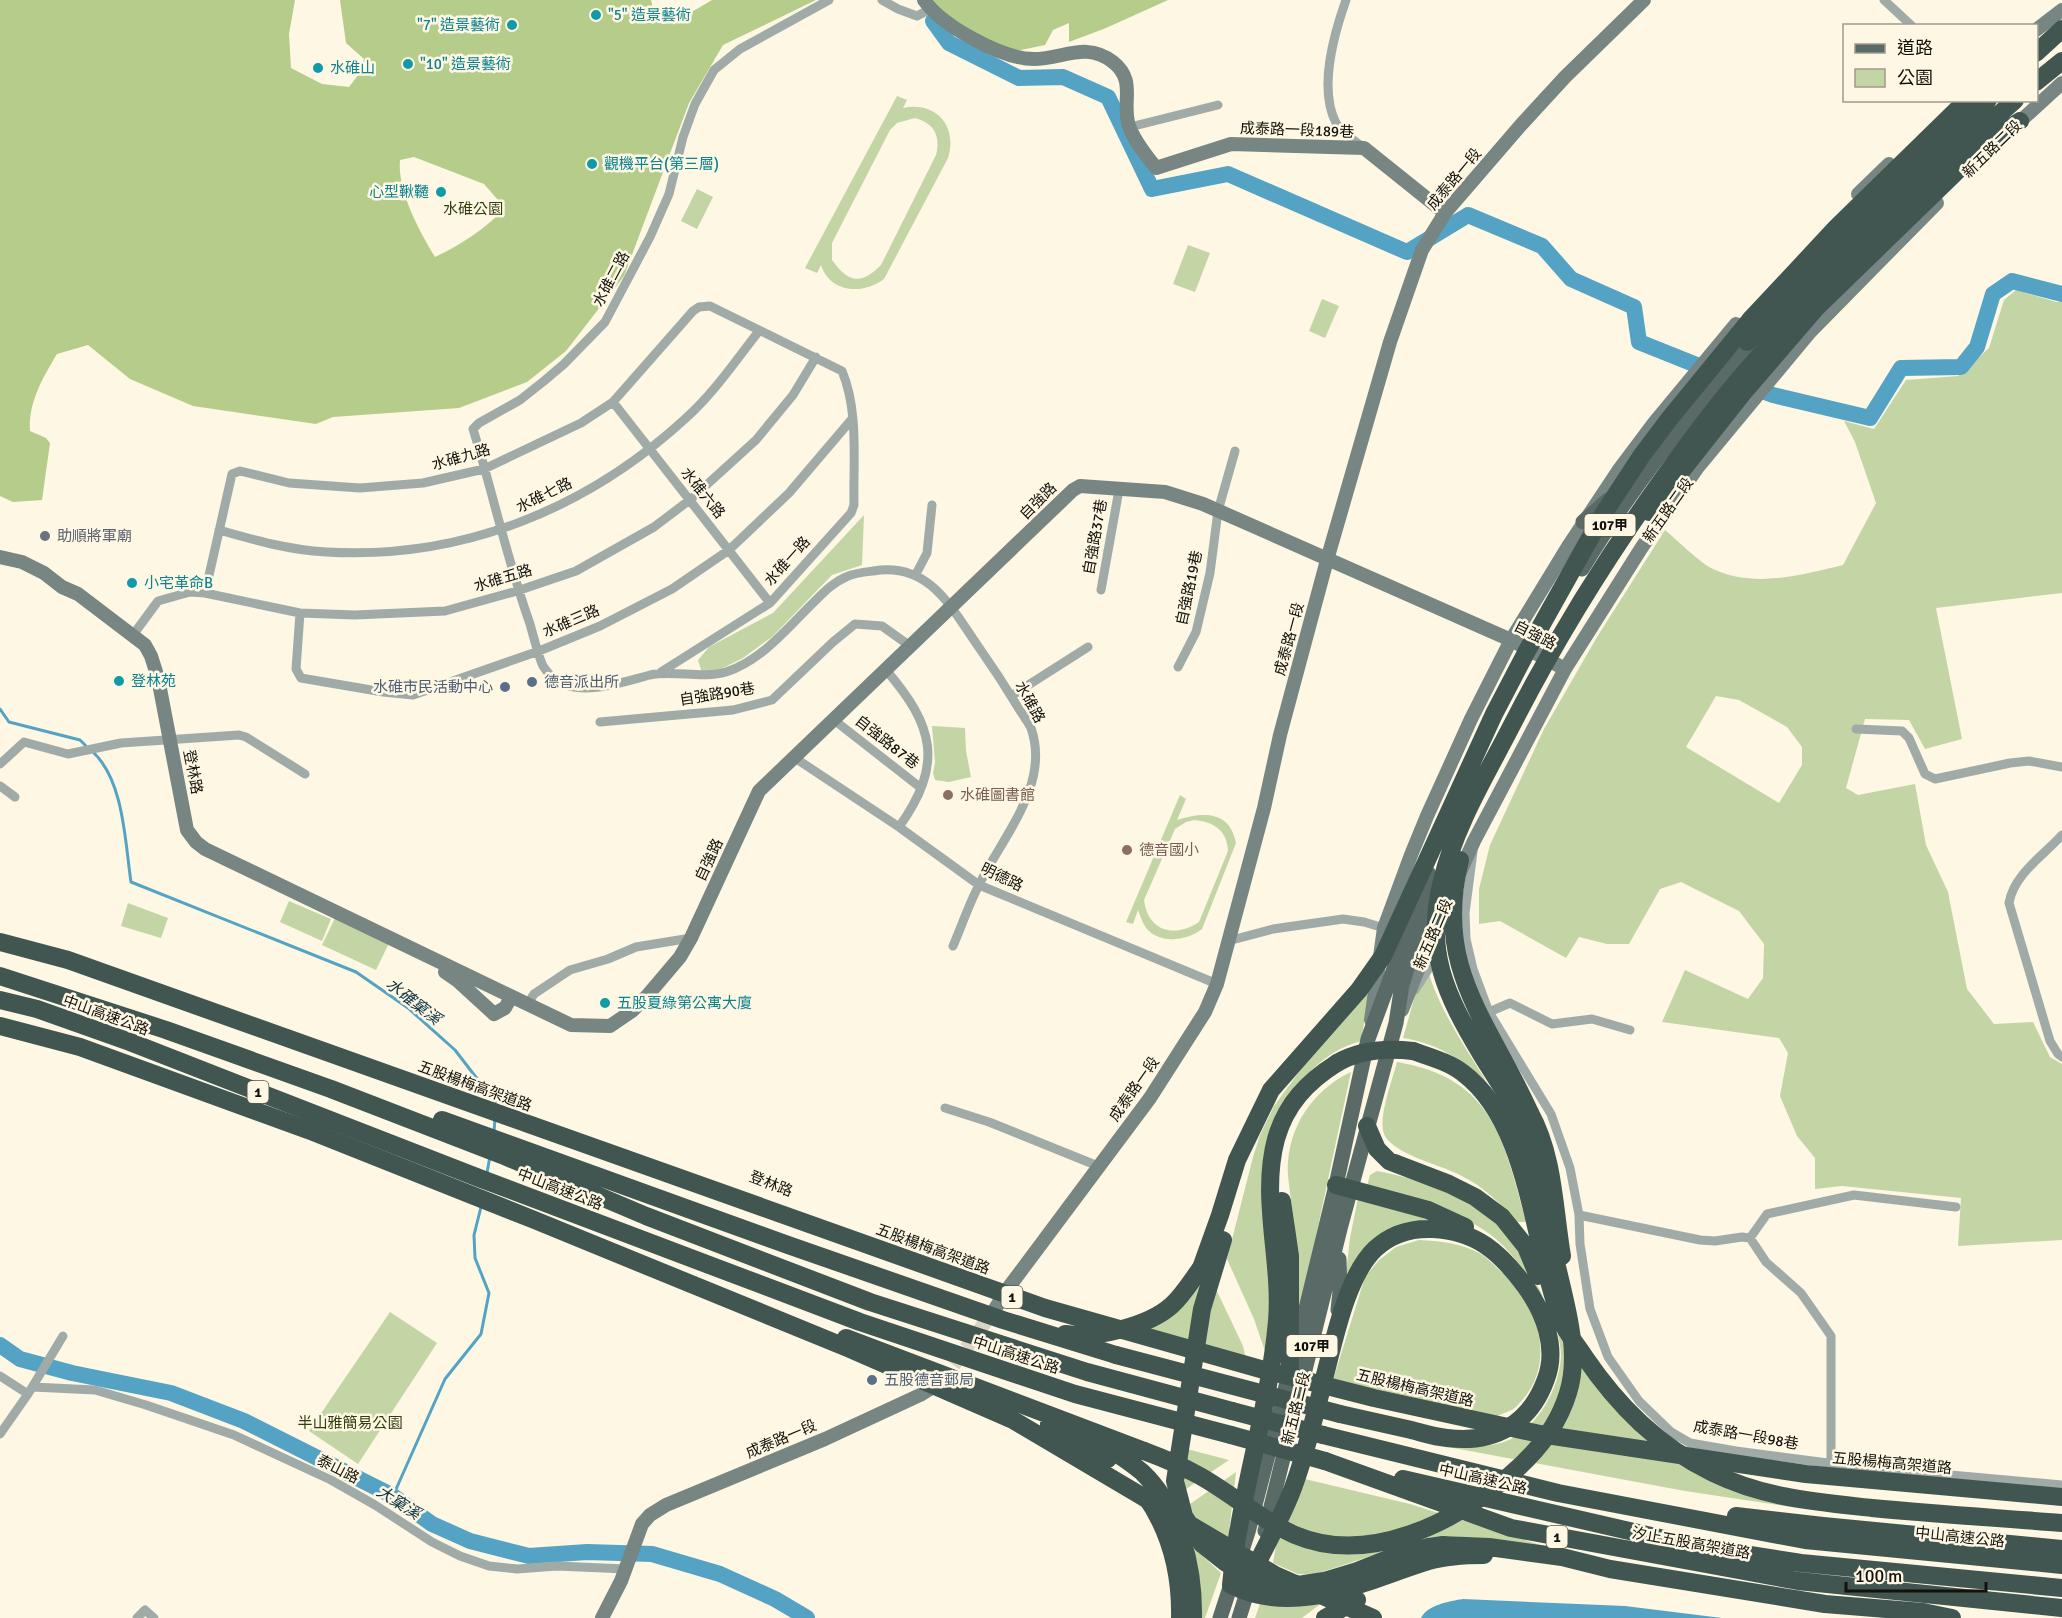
<svg xmlns="http://www.w3.org/2000/svg" width="2062" height="1618" font-family="Signika,'Noto Sans TC',sans-serif">
<rect width="100%" height="100%" fill="#fdf7e4"/>
<path fill="#c4d5a5" fill-rule="evenodd" d="M897,96L907,100L903,108C936,101 958,126 948,158L884,279C863,295 830,293 821,265L817,273L805,268ZM915,118C934,123 941,136 936,155L881,265C860,286 848,282 832,260V243L890,130L897,123Z
M697,189L713,197L697,229L681,221Z
M1188,245L1210,253L1195,292L1173,284Z
M2016,290L2056,302H2062V593L1936,608L1962,739L1925,749L1909,720L1865,719L1846,788L1858,795L1915,784L1926,845L1948,892L1967,989L1994,1024L2033,1022L2050,1057L2062,1064V1240L1958,1246L1961,1198L1842,1186L1815,1189V1158L1797,1136L1780,1096L1788,1053L1779,1038L1662,1022L1685,970L1748,999L1763,978L1764,944L1739,911L1681,882L1660,889L1629,944H1607L1579,937L1566,958L1500,921L1479,924V889L1490,845L1544,729L1597,637L1665,530C1677,540 1698,561 1711,568C1753,589 1801,575 1843,565L1876,503L1855,442L1844,421L1874,429L1906,380L1958,376L1989,348L2004,300ZM1716,696L1739,700L1787,727L1802,747V765L1779,803L1686,747Z
M1322,299L1339,306L1325,338L1309,331Z
M864,515L862,565L832,575L773,636L743,658L721,669L702,673L698,660L709,647L773,613Z
M932,726L965,728L966,751L971,777L949,782L935,780L933,773L935,762Z
M1180,795L1186,799L1177,820C1202,812 1230,810 1236,843L1202,929C1188,940 1163,944 1149,931C1143,926 1141,917 1138,910L1133,924L1126,922ZM1194,820C1214,822 1227,830 1228,851L1199,922C1175,938 1148,932 1144,900L1175,829L1186,822Z
M289,901L331,919L322,941L280,922Z
M128,903L168,918L161,938L121,926Z
M335,918L389,943L376,970L322,945Z
M1425,960C1436,1005 1462,1042 1486,1081C1462,1059 1436,1043 1403,1038Z
M1370,988L1361,1041C1320,1053 1303,1078 1280,1113L1267,1357L1254,1319L1227,1259L1253,1157L1260,1135L1274,1106L1302,1068Z
M1397,1062C1493,1078 1504,1140 1526,1222H1517C1500,1203 1483,1186 1460,1175C1442,1165 1386,1153 1383,1130C1380,1112 1392,1081 1397,1062Z
M1351,1072L1299,1315C1298,1289 1298,1262 1295,1236C1294,1216 1290,1196 1288,1176C1285,1131 1311,1091 1351,1072Z
M1377,1171C1417,1178 1461,1194 1493,1220C1516,1240 1530,1272 1544,1298C1528,1277 1512,1251 1491,1235C1456,1208 1408,1200 1367,1186L1370,1175Z
M1358,1198L1437,1220L1386,1231L1343,1299L1350,1238Z
M1419,1240C1440,1241 1461,1243 1481,1254C1487,1258 1493,1264 1498,1269C1538,1304 1560,1363 1517,1406C1513,1411 1503,1413 1497,1416L1333,1380L1365,1277L1379,1260L1396,1247Z
M1206,1268L1243,1346L1246,1359L1145,1332C1179,1314 1188,1302 1206,1268Z
M390,1312L437,1343L358,1464L309,1431Z
M1556,1323L1676,1461L1727,1489L1798,1508L1685,1491L1443,1446C1464,1446 1492,1449 1511,1439C1540,1424 1560,1386 1561,1355C1561,1345 1557,1333 1556,1323Z
M1187,1449L1229,1460L1186,1489L1184,1477Z
M1236,1472L1228,1540L1194,1518L1190,1504Z
M1288,1475L1410,1504L1550,1548L1501,1540L1449,1536L1428,1538L1312,1575L1298,1574L1273,1563Z
M1193,1547L1221,1573L1205,1618H1199Z
M1323,1602L1302,1618H1255L1260,1604Z"/>
<path fill="#b6cc8a" fill-rule="evenodd" d="M0,0H295L289,34L291,68L322,84L349,87L359,74L364,59L346,43L340,0H651L654,12L673,23L712,0H816L723,45L689,103L624,276L566,351L527,382L459,408L333,417L316,424L193,406L130,379L88,345L57,354C43,377 28,403 30,431L46,438L50,443L42,500L13,502L0,496ZM414,157L484,184L505,208C484,230 462,244 435,257C420,232 397,191 400,160Z
M923,0H1168L1106,28L1069,42V23L1053,30L1045,45L1006,53Z"/>
<path fill="#54a3c4" d="M1463,1599L1625,1606L1722,1618H1421C1427,1605 1450,1601 1463,1599Z"/>
<g fill="none" stroke-linecap="round" stroke-linejoin="round">
<path stroke="#54a3c4" stroke-width="3" d="M0,709L9,722L80,740L88,748
M93,752C124,781 125,842 131,882L356,972L408,1008L455,1050L495,1102V1105
M494,1132L495,1118
M487,1173L490,1156
M393,1496L445,1379L481,1334L489,1293L475,1258L474,1235L481,1207"/>
<path stroke="#54a3c4" stroke-width="16" d="M933,21L949,43L1019,78L1063,77L1108,97L1152,189L1228,174L1407,252L1468,215L1542,246L1571,279L1634,307L1639,342L1714,372
M1749,386L1773,395L1870,418L1901,368L1961,367L1977,347L1993,294L2012,281L2062,294
M0,1345L20,1359L72,1373L171,1393L244,1421L393,1496L432,1524L470,1541L529,1556L587,1552L652,1554L720,1574L775,1599L807,1618"/>
<path stroke="#dad4c3" stroke-width="14" stroke-dasharray="14 7" stroke-linecap="butt" d="M941,1382L995,1309"/>
<path stroke="#a0aba8" stroke-width="9" d="M829,0L740,49L714,70L695,104L683,137L669,194L650,237L605,322L564,364L544,381L520,400L479,423L473,429C493,493 507,560 530,624C533,635 539,658 543,666C547,672 552,678 558,682C585,696 622,682 650,675C674,670 702,679 726,672C763,660 789,626 816,600C825,591 834,582 846,577C854,573 864,572 873,571C930,561 952,609 980,649C994,669 1007,689 1019,709C1023,715 1028,722 1031,728C1051,785 1002,837 979,885C969,904 962,925 953,946
M882,0L898,9L917,16L930,9
M1346,0C1334,34 1318,88 1336,123C1342,133 1355,141 1364,148
M1884,0L1912,26
M1130,127L1218,105
M613,402L770,603
M219,530C254,540 289,550 326,552C462,560 587,509 686,418C714,393 736,360 759,331
M916,574L927,553L932,505
M1101,590L1119,490
M205,593L232,474L240,471L289,483L360,488L423,483L484,469L581,423L613,402L693,311L699,307L710,306L842,371C859,411 853,462 854,505L851,513L770,603L661,672
M300,613L296,669L301,678L383,692L413,695L539,651L600,626L672,589L729,550L789,493L852,419
M133,635L158,601L190,592L205,593L300,613L355,615L445,611L517,591L576,571L654,527L691,499L756,440L793,395L816,357
M1178,667L1196,632L1210,573L1218,511L1235,451
M886,670C934,726 944,764 899,827
M1011,696L1088,647
M834,720L921,788
M600,722L733,710L772,700L833,642L855,624L882,626L910,646
M1856,729L1902,731L1909,738L1925,774L1935,779L2010,763L2029,761L2062,767
M795,758L899,827L979,885L1217,984
M0,764L24,742L68,754L121,743L239,735L246,737L305,774
M0,786L15,797
M2062,835C2043,856 2014,874 2009,903L2050,1041L2058,1054L2062,1057
M1473,852L1465,913L1466,939L1473,969L1489,1012L1551,1114L1570,1168L1579,1215L1580,1244L1590,1309L1608,1357L1639,1401L1671,1432L1690,1443L1736,1451L1851,1466L2062,1485
M1228,941L1273,929L1343,919L1364,922L1384,928
M1415,990L1431,965L1440,960
M527,1005L534,994L570,970L608,959L636,947L691,938
M1489,1012L1510,1003L1552,1024L1592,1019L1630,1030
M945,1108L989,1122L1098,1166
M1579,1215L1700,1240L1715,1241L1742,1237L1750,1238L1767,1214L1854,1195L1956,1207
M1750,1238L1766,1262L1801,1293L1831,1336V1463L1834,1468
M0,1376L28,1394
M33,1387L95,1390L146,1405L234,1435L331,1480L375,1505L432,1542L460,1556L489,1566L517,1569L557,1566L626,1569
M0,1434L28,1394L63,1336
M137,1618L145,1610L154,1618"/>
<path stroke="#778682" stroke-width="14" d="M924,0C942,26 1002,59 1034,59C1063,59 1086,41 1113,62C1137,81 1121,102 1129,126C1134,141 1146,155 1156,168L1231,144L1364,148L1445,213
M2036,30L2062,10
M2015,126L2062,83
M1858,194L1889,164
M0,557L22,562L44,573L62,587L78,594L145,645L151,656L158,678L187,830L196,842L205,849L571,1025L610,1026L632,1011L647,996L680,957L691,938L759,791L1073,490L1080,486L1165,492L1203,504L1511,640L1565,669
M1460,872L1474,841L1565,669L1642,547L1698,467L1810,332L1937,203
M445,972L458,981L494,1014L505,1008L511,997
M1402,1010L1435,927
M1371,1020L1384,928L1411,855L1427,816L1471,719L1511,640L1569,545L1618,471L1654,423L1736,324
M995,1309L1006,1291L1150,1098L1205,1012L1217,984L1264,808L1280,735L1327,560L1390,342L1422,250L1445,213L1520,126L1565,77L1644,0
M602,1618L621,1581L642,1524L650,1515L666,1505L825,1439L920,1395L941,1382"/>
<path stroke="#5a6b67" stroke-width="15" d="M1583,522L1608,500
M1582,569C1632,486 1695,407 1760,335
M1338,1310L1340,1291L1339,1259
M1265,1531L1341,1225L1396,1023L1402,985L1417,935L1435,888
M1220,1618L1248,1532L1304,1317L1336,1185L1368,1039L1429,874
M1239,1618L1251,1580"/>
<path stroke="#415551" stroke-width="18" d="M2036,53L2062,29
M2036,82L2062,61
M1751,319L1836,228L1967,100
M1649,512L1743,393L1817,307L1987,142L2020,121
M0,976L166,1030L331,1089L502,1155L646,1216L870,1302L1087,1372L1232,1411
M0,1000L37,1009L130,1042L479,1178L860,1322L1075,1394L1231,1435
M1413,1051C1430,1057 1449,1062 1463,1073C1531,1124 1532,1247 1562,1322C1567,1334 1577,1345 1584,1356C1618,1406 1658,1446 1713,1473C1764,1498 1817,1502 1872,1508C1935,1514 1999,1518 2062,1523
M1337,1063C1307,1082 1286,1104 1276,1139C1260,1198 1282,1261 1277,1321C1271,1390 1251,1458 1239,1527C1235,1546 1233,1566 1231,1585C1296,1618 1364,1581 1429,1561C1446,1556 1466,1555 1484,1555
M1530,1113C1554,1156 1554,1209 1562,1256
M442,1120L788,1245L1003,1320L1116,1355
M1367,1126L1377,1149L1389,1161L1449,1184L1475,1197L1502,1217L1526,1247L1538,1276
M1336,1185L1428,1210L1465,1227
M1282,1201L1290,1256V1369
M1065,1334C1096,1339 1149,1326 1172,1305C1183,1295 1192,1280 1201,1268
M846,1338L1144,1451
M1049,1424L1108,1459
M1323,1435L1558,1493L1805,1540L2062,1565
M1100,1444C1115,1452 1129,1461 1142,1472C1180,1508 1194,1568 1193,1618
M1325,1461L1511,1528L1798,1581L2062,1608
M1403,1479L1699,1547L1801,1563L2062,1588
M1145,1495C1170,1531 1181,1574 1180,1618
M1736,1516L1823,1526L2062,1549
M1429,1547L1443,1545L1489,1547L1562,1557L1610,1569L1825,1604L1923,1612L1952,1618
M1256,1566C1268,1541 1283,1515 1293,1488C1306,1453 1316,1412 1325,1375C1335,1337 1347,1276 1375,1249C1391,1234 1411,1228 1433,1229C1476,1231 1500,1252 1525,1286C1544,1312 1558,1348 1546,1379C1530,1424 1494,1444 1447,1438C1434,1437 1420,1432 1407,1429C1385,1424 1363,1419 1340,1414
M1325,1618L1357,1600"/>
<path stroke="#415551" stroke-width="18" d="M1747,342L1794,292L1988,100
M1460,860C1433,969 1489,1021 1530,1113
M0,942L68,960L1045,1308L1264,1370L1374,1398L1540,1434L1806,1474L2062,1497
M0,1026L80,1047L308,1130L532,1219L850,1349L1013,1420L1275,1575L1373,1618
M1337,1063C1361,1049 1387,1048 1413,1051
M1223,1240L1202,1309L1175,1481L1184,1516L1202,1544L1226,1563L1258,1579L1292,1586L1324,1581L1357,1571L1390,1558L1429,1547
M1201,1268L1220,1215L1237,1160L1271,1090L1359,990L1383,956L1494,714L1528,649L1604,513L1642,455L1670,418L1751,319
M1116,1355L1340,1414
M1232,1411L1323,1435
M1231,1435L1325,1461
M1144,1451C1163,1458 1182,1466 1200,1476C1232,1494 1261,1520 1295,1535C1368,1566 1454,1523 1510,1475C1535,1454 1558,1426 1568,1393C1582,1349 1563,1297 1554,1253C1543,1203 1533,1153 1512,1106C1504,1088 1491,1071 1481,1054C1446,995 1424,951 1442,881C1455,825 1487,774 1513,723C1554,643 1598,571 1650,497C1679,456 1709,414 1742,376C1826,278 1918,186 2015,100"/>
</g>
<g fill="#0f9aa8" stroke="#fdf7e4" stroke-width="2">
<circle cx="596" cy="15" r="6"/>
<circle cx="512" cy="25" r="6"/>
<circle cx="408" cy="64" r="6"/>
<circle cx="318" cy="68" r="6"/>
<circle cx="592" cy="164" r="6"/>
<circle cx="441" cy="192" r="6"/>
<circle cx="132" cy="583" r="6"/>
<circle cx="119" cy="681" r="6"/>
<circle cx="605" cy="1003" r="6"/>
</g>
<circle fill="#6b7280" stroke="#fdf7e4" stroke-width="2" cx="45" cy="536" r="6"/>
<g fill="#5c6f8a" stroke="#fdf7e4" stroke-width="2">
<circle cx="532" cy="682" r="6"/>
<circle cx="505" cy="687" r="6"/>
<circle cx="872" cy="1380" r="6"/>
</g>
<g fill="#8d6e63" stroke="#fdf7e4" stroke-width="2">
<circle cx="948" cy="795" r="6"/>
<circle cx="1127" cy="850" r="6"/>
</g>
<g text-anchor="middle" stroke-width="5" stroke-linejoin="round" paint-order="stroke">
<g fill="#fdf7e4" stroke="#59564c" stroke-width="1.5">
<rect x="1584.5" y="514" width="51" height="22" rx="4.5"/>
<rect x="247.5" y="1081" width="21" height="22" rx="4.5"/>
<rect x="1001.5" y="1286" width="21" height="22" rx="4.5"/>
<rect x="1286.5" y="1335" width="51" height="22" rx="4.5"/>
<rect x="1546.5" y="1526" width="21" height="22" rx="4.5"/>
</g>
<g font-size="14" font-weight="bold" fill="#13110b">
<text x="1610" y="530">107甲</text>
<text x="258" y="1097">1</text>
<text x="1012" y="1302">1</text>
<text x="1312" y="1351">107甲</text>
<text x="1557" y="1542">1</text>
</g>
<g font-size="15" fill="#0d838f" stroke="#fdf7e4" text-anchor="start">
<text x="608" y="20">"5" 造景藝術</text>
<text x="500" y="30" text-anchor="end">"7" 造景藝術</text>
<text x="420" y="69">"10" 造景藝術</text>
<text x="330" y="73">水碓山</text>
<text x="604" y="169">觀機平台(第三層)</text>
<text x="429" y="197" text-anchor="end">心型鞦韆</text>
<text x="144" y="588">小宅革命B</text>
<text x="131" y="686">登林苑</text>
<text x="617" y="1008">五股夏綠第公寓大廈</text>
</g>
<g font-size="15" fill="#13110b" stroke="#fdf7e4">
<text transform="translate(1297 130) rotate(2)" y="5">成泰路一段189巷</text>
<text transform="translate(1992 149) rotate(-44)" y="5">新五路二段</text>
<text transform="translate(1454 179) rotate(-50)" y="5">成泰路一段</text>
<text transform="translate(611 279) rotate(-62)" y="5">水碓二路</text>
<text transform="translate(461 457) rotate(-16)" y="5">水碓九路</text>
<text transform="translate(703 493) rotate(51)" y="5">水碓六路</text>
<text transform="translate(544 495) rotate(-26)" y="5">水碓七路</text>
<text transform="translate(1038 501) rotate(-45)" y="5">自強路</text>
<text transform="translate(1668 510) rotate(-55)" y="5">新五路二段</text>
<text transform="translate(1095 537) rotate(-80)" y="5">自強路37巷</text>
<text transform="translate(787 561) rotate(-48)" y="5">水碓一路</text>
<text transform="translate(503 578) rotate(-17)" y="5">水碓五路</text>
<text transform="translate(1189 588) rotate(-78)" y="5">自強路19巷</text>
<text transform="translate(571 621) rotate(-23)" y="5">水碓三路</text>
<text transform="translate(1535 635) rotate(27)" y="5">自強路</text>
<text transform="translate(1289 639) rotate(-75)" y="5">成泰路一段</text>
<text transform="translate(717 694) rotate(-9)" y="5">自強路90巷</text>
<text transform="translate(1030 702) rotate(61)" y="5">水碓路</text>
<text transform="translate(887 742) rotate(38)" y="5">自強路87巷</text>
<text transform="translate(193 772) rotate(79)" y="5">登林路</text>
<text transform="translate(709 860) rotate(-65)" y="5">自強路</text>
<text transform="translate(1002 877) rotate(26)" y="5">明德路</text>
<text transform="translate(1433 934) rotate(-67)" y="5">新五路二段</text>
<text transform="translate(106 1015) rotate(20)" y="5">中山高速公路</text>
<text transform="translate(475 1086) rotate(20)" y="5">五股楊梅高架道路</text>
<text transform="translate(1134 1089) rotate(-55)" y="5">成泰路一段</text>
<text transform="translate(771 1184) rotate(21)" y="5">登林路</text>
<text transform="translate(560 1189) rotate(21)" y="5">中山高速公路</text>
<text transform="translate(933 1249) rotate(20)" y="5">五股楊梅高架道路</text>
<text transform="translate(1016 1355) rotate(18)" y="5">中山高速公路</text>
<text transform="translate(1415 1388) rotate(13)" y="5">五股楊梅高架道路</text>
<text transform="translate(1296 1408) rotate(-76)" y="5">新五路二段</text>
<text transform="translate(1746 1435) rotate(10)" y="5">成泰路一段98巷</text>
<text transform="translate(781 1439) rotate(-23)" y="5">成泰路一段</text>
<text transform="translate(1892 1463) rotate(5)" y="5">五股楊梅高架道路</text>
<text transform="translate(338 1469) rotate(27)" y="5">泰山路</text>
<text transform="translate(1483 1479) rotate(13)" y="5">中山高速公路</text>
<text transform="translate(1960 1537) rotate(6)" y="5">中山高速公路</text>
<text transform="translate(1691 1543) rotate(10)" y="5">汐止五股高架道路</text>
</g>
<g font-size="15" fill="#303e0d" stroke="#fdf7e4">
<text x="473" y="214">水碓公園</text>
<text x="350" y="1428">半山雅簡易公園</text>
</g>
<g font-size="15" fill="#5b616d" stroke="#fdf7e4" text-anchor="start">
<text x="57" y="541">助順將軍廟</text>
</g>
<g font-size="15" fill="#4e5e75" stroke="#fdf7e4" text-anchor="start">
<text x="544" y="687">德音派出所</text>
<text x="493" y="692" text-anchor="end">水碓市民活動中心</text>
<text x="884" y="1385">五股德音郵局</text>
</g>
<g font-size="15" fill="#785e54" stroke="#fdf7e4" text-anchor="start">
<text x="960" y="800">水碓圖書館</text>
<text x="1139" y="855">德音國小</text>
</g>
<g font-size="16" font-style="italic" fill="#0d3341" stroke="#fdf7e4">
<text transform="translate(414 1001) rotate(38)" y="6">水確窠溪</text>
<text transform="translate(399 1502) rotate(32)" y="6">大窠溪</text>
</g>
</g>
<rect x="1843" y="24" width="195" height="78" fill="#fdf7e4" stroke="#9f9b8d" stroke-width="1.5"/>
<rect x="1855" y="44" width="30" height="9" fill="#5a6b67" stroke="#9f9b8d" stroke-width="1.5"/>
<text x="1897" y="54" font-size="18" fill="#13110b">道路</text>
<rect x="1855" y="69" width="30" height="18" fill="#c4d5a5" stroke="#9f9b8d" stroke-width="1.5"/>
<text x="1897" y="84" font-size="18" fill="#13110b">公園</text>
<path d="M1846 1582v9h140v-9" fill="none" stroke="#13110b" stroke-width="3"/>
<text x="1855" y="1582" font-size="18" fill="#13110b" stroke="#fdf7e4" stroke-width="4.5" paint-order="stroke">100 m</text>
</svg>
